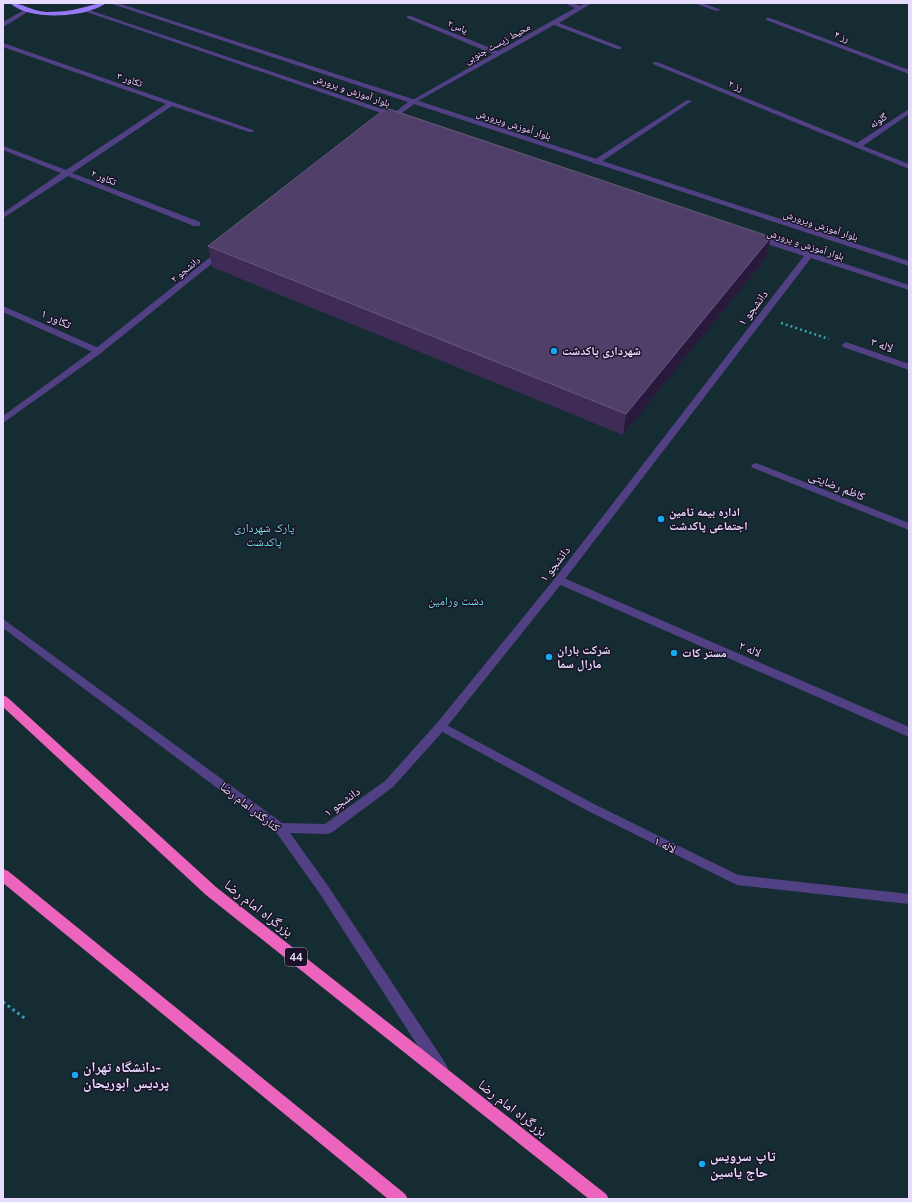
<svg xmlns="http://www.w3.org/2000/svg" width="912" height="1202" font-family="'Nunito Sans','Noto Naskh Arabic',sans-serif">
<rect width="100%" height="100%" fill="#1b1229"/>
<path fill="#152d32" d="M3,3H909V1199H3Z"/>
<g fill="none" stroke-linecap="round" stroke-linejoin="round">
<path stroke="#38a1b5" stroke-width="2.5" stroke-dasharray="2 3" stroke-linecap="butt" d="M781,323L829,339"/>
<path stroke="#38a1b5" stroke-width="3" stroke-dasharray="2.5 3.5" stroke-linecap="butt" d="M3,1002L27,1020"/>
<path fill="#524085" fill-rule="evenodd" d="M564,3H573L580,6L585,3H592L559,23L621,47V49H617L554,25L416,102L411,101L493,54L407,18V16H411L498,51L575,8Z
M694,3H703L721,10L716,11Z
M766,18H770L909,70V74L766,20Z
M3,43L253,130V132H249L172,106L72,173L200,222V226H194L68,176L3,218V213L61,173L3,150V146L66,170L166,104L3,47Z
M653,62H657L857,143L909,109V114L863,146L909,164V169L653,64Z
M687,100L692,101L598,164H595L591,162Z
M3,306L101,349L102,351L98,354L95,353L3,312Z
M846,342L909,364V370L843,347L842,345Z
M756,463L909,523V530L753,468L751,466L753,464Z
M559,576L909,727V737L556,583L554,580L556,577Z
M441,722L594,804L738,875L909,894V904L737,885L586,810L437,729L436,726L437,723Z"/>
<path fill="#524085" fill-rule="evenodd" d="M109,3H118L909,261V266L414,104L392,120H388L387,119L390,116L81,10L86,9L394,113L408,102Z
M26,9L31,10L3,27V22Z
M755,236H761L909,285V290L811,258L562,583L445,729L393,787L331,833L327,834L290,833L328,886L446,1064L448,1069L446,1074L441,1076L436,1074L320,894L276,832L3,628V619L282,823L325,824L385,781L437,723L556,577L804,256L755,240Z
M218,251H221L225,253L101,353L3,423V416L95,349Z"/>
<path fill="#9778f7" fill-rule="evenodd" d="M10,3C22,3 32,11 46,12C58,12 70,11 81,8C90,6 97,3 106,3C87,18 28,21 10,3Z"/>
<path fill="#ec64be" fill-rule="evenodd" d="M3,695L7,697L216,887L606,1194L609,1199H589L206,895L3,707Z
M3,869L8,871L405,1194L408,1199H388L3,883Z"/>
</g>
<path fill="#3e2c56" d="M771,237L766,258L623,435L212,267L208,246Z"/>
<path fill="#281a3c" d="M771,237L766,258L623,435L626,414Z"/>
<path fill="#503f68" stroke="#68587f" d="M386,108L771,237L626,414L208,246Z"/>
<g fill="#13abf2" stroke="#1b1229" stroke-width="1.5">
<circle cx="554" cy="351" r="4"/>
<circle cx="661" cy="519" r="4"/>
<circle cx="674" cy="653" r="4"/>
<circle cx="549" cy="657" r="4"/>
<circle cx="75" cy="1075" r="4"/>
<circle cx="702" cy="1164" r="4"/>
</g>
<g text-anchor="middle" stroke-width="3" stroke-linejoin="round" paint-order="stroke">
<g font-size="10" fill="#e7dcfd" stroke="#1b1229">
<text transform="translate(458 26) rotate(22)" y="4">یاس۲</text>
<text transform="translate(842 36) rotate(21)" y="4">رز ۴</text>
<text transform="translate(497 43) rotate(-29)" y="4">محیط زیست جنوبی</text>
<text transform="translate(130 79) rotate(19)" y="4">تکاور ۳</text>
<text transform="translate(736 85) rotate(22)" y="4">رز ۲</text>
<text transform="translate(352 90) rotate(19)" y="4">بلوار آموزش و پرورش</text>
<text transform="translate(878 120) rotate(-34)" y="4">گلونه</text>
<text transform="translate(514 124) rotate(18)" y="4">بلوار آموزش وپرورش</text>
<text transform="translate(104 177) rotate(22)" y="4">تکاور ۲</text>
<text transform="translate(821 225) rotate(18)" y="4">بلوار آموزش وپرورش</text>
<text transform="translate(806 244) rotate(18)" y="4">بلوار آموزش و پرورش</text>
<text transform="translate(185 269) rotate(-39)" y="4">دانشجو ۲</text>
</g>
<rect fill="#1b1229" stroke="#aa9fbd" stroke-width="1" x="285" y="948" width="22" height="18" rx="3"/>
<g font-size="11" font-weight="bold" fill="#e7dcfd">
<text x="296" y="961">44</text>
</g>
<g font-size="12" fill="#e7dcfd" stroke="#1b1229">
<text transform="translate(753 308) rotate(-53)" y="4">دانشجو ۱</text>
<text transform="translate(56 319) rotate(24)" y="4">تکاور ۱</text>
<text transform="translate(882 345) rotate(19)" y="4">لاله ۳</text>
<text transform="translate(837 486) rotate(22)" y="4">کاظم رضایتی</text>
<text transform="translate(555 564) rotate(-52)" y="4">دانشجو ۱</text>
<text transform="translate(750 649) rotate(23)" y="4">لاله ۲</text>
<text transform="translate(342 802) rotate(-36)" y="4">دانشجو ۱</text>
<text transform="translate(250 807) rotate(38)" y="4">کنارگذر امام رضا</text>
<text transform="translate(665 845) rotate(26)" y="4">لاله ۱</text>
</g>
<g font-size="12" font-weight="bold" fill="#e7dcfd" stroke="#1b1229" text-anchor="start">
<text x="562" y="355">شهرداری پاکدشت</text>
<text x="669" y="516">اداره بیمه تامین<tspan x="669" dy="14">اجتماعی پاکدشت</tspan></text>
<text x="557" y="654">شرکت باران<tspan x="557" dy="14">مارال سما</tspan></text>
<text x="682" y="657">مستر کات</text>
</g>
<g font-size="12" fill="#6adad7" stroke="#1b1229">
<text x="264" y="532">پارک شهرداری<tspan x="264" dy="14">پاکدشت</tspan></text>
<text x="456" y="605">دشت ورامین</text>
</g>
<g font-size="14" fill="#e7dcfd" stroke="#1b1229">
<text transform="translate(259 908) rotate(38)" y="5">بزرگراه امام رضا</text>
<text transform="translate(513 1108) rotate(38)" y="5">بزرگراه امام رضا</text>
</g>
<g font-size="14" font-weight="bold" fill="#e7dcfd" stroke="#1b1229" text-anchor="start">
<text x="83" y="1072">دانشگاه تهران-<tspan x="83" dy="16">پردیس ابوریحان</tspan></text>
<text x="710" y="1161">تاپ سرویس<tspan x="710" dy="16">حاج یاسین</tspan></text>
</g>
</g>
<rect width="912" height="1202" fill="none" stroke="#e7dcfd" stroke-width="8"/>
</svg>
